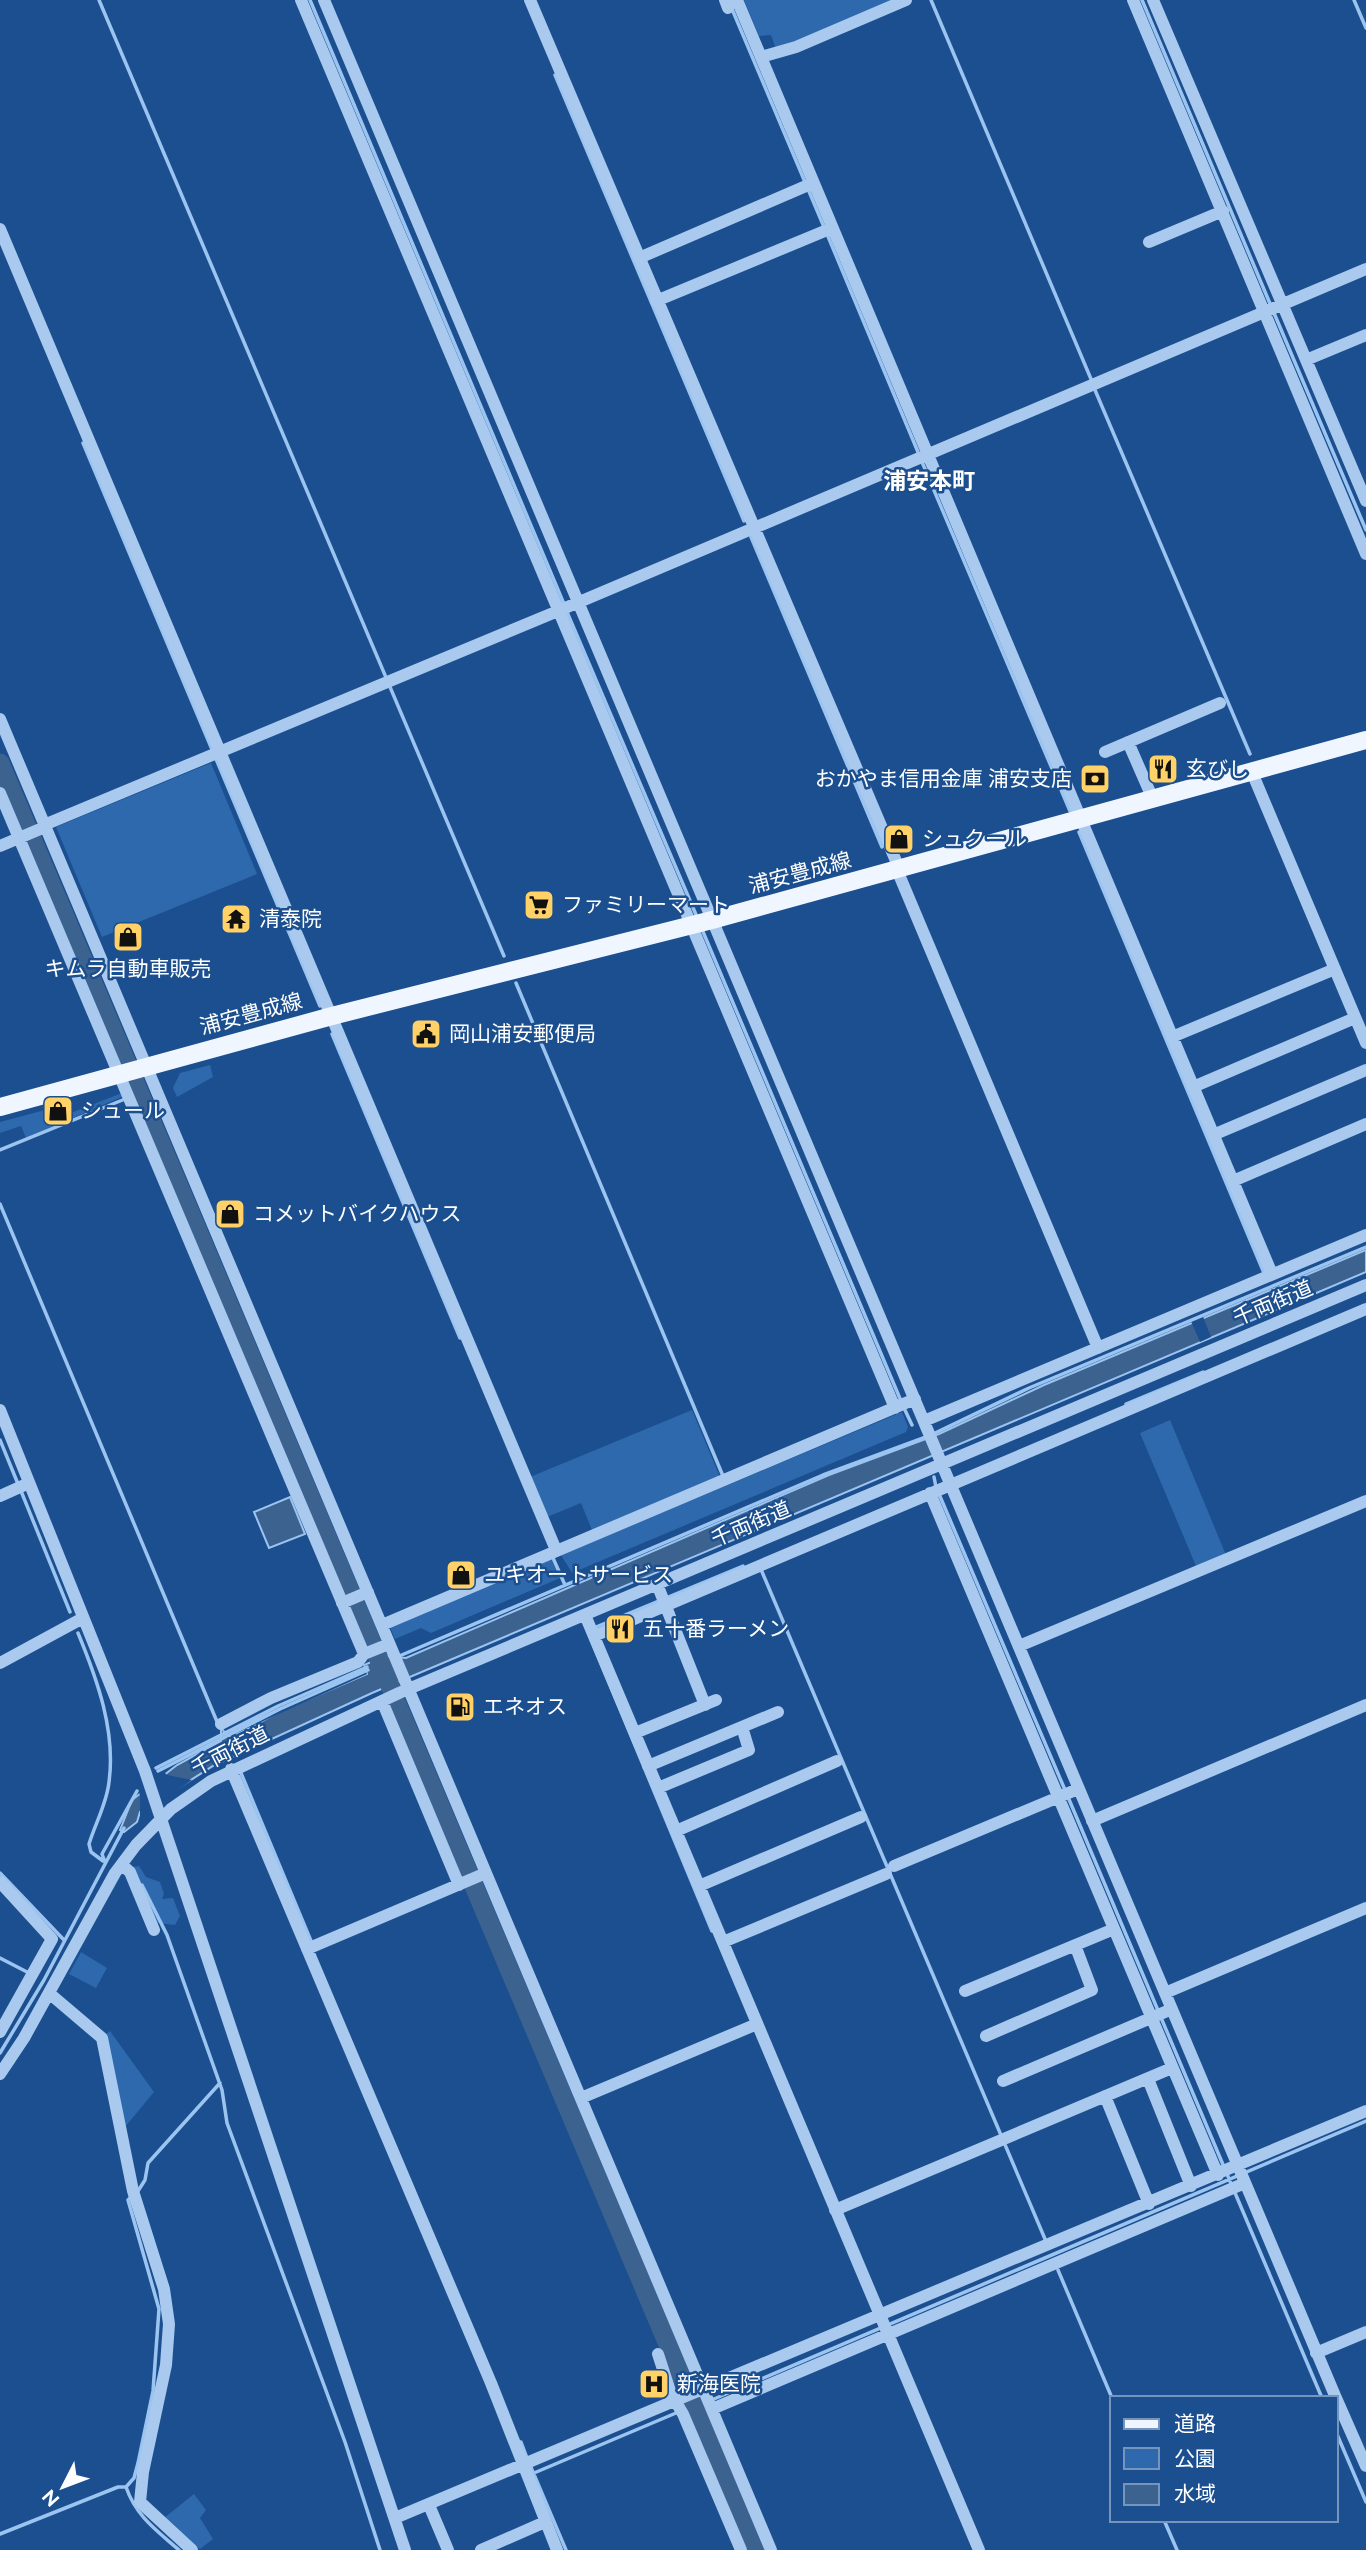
<svg xmlns="http://www.w3.org/2000/svg" width="1366" height="2550" font-family="Raleway,'Noto Sans JP',sans-serif">
<rect width="100%" height="100%" fill="#1b4f8f"/>
<path fill="#2e69ad" d="M744,0H900L776,49L771,35L759,36Z
M211,763L257,874L102,937L56,827Z
M210,1065L213,1077L177,1097L173,1088L180,1073Z
M122,1093L124,1096L26,1138L21,1126L0,1133V1122L45,1110L50,1121Z
M692,1410L720,1477L592,1530L581,1503L547,1517L530,1477Z
M902,1412L908,1427L906,1432L572,1573L561,1555Z
M1170,1420L1226,1555L1196,1566L1140,1433Z
M551,1559L560,1578L431,1633L421,1628L395,1639L390,1627Z
M139,1866L146,1877L160,1882L164,1894L162,1899L173,1898L180,1916L175,1925L157,1923L132,1872L133,1867Z
M81,1952L107,1968L96,1988L69,1974Z
M110,2031L154,2092L125,2127L105,2035Z
M194,2494L206,2510L200,2518L213,2539L200,2549L164,2518Z"/>
<path fill="#3c6290" stroke="#9cc4f0" stroke-width="2" d="M1366,1250V1272L372,1693L213,1766L140,1812L137,1822L124,1832L120,1830L132,1800L177,1765L221,1741V1728L230,1738L281,1711L367,1674L364,1665L385,1656L406,1658L829,1475L939,1434L1044,1385Z
M290,1497L305,1534L269,1548L254,1512Z"/>
<path fill="#1b4f8f" d="M1202,1314L1211,1337L1200,1342L1190,1319Z
M363,1666L367,1674L239,1732L238,1730L280,1708L363,1672L361,1667Z
M157,1765L167,1775L192,1780L143,1814L140,1820V1796L135,1775Z"/>
<g fill="none" stroke-linecap="round" stroke-linejoin="round">
<path stroke="#9cc4f0" stroke-width="3.5" d="M99,0L504,956
M310,0L564,604
M931,0L1091,379
M1142,0L1271,306
M1354,0L1366,28
M732,9L805,182
M555,75L744,521
M808,189L824,227
M827,234L918,452
M1274,313L1366,530
M1095,390L1250,754
M83,443L320,1006
M922,462L1070,811
M751,537L882,847
M567,612L697,917
M1079,832L1264,1273
M701,927L901,1401
M516,983L723,1476
M332,1034L460,1338
M132,1096L139,1094
M0,1150L125,1099
M0,1204L218,1724
M1126,1404L1203,1372
M904,1408L912,1425
M933,1434L1029,1388L1366,1247
M0,1440L18,1484
M934,1477L936,1487
M21,1491L70,1612
M939,1494L1065,1790
M553,1558L565,1585
M760,1567L1045,2239
M596,1627L743,1566
M588,1632L712,1931
M78,1633C97,1679 116,1731 109,1782C107,1803 95,1824 89,1844L91,1852L103,1861
M397,1657L823,1475L926,1437
M156,1768L278,1706L367,1667
M158,1771L280,1709L368,1670
M241,1773L311,1941
M1068,1797L1224,2167
M105,1862L102,1854L137,1791
M0,1873L64,1940
M142,1885L167,1935L222,2090L227,2123L345,2442L380,2550
M0,1958L29,1973
M0,2053L44,1980L124,1828
M1227,2174L1322,2398
M138,2191L145,2180L148,2163L220,2083
M1058,2270L1112,2398
M714,2399L1366,2121
M695,2408L700,2407
M686,2409L694,2406
M1336,2432L1366,2502
M521,2442L527,2458
M530,2465L566,2550
M534,2473L676,2413
M126,2487L134,2478L138,2463L153,2391L159,2309L128,2200L132,2196
M1164,2520L1177,2550
M0,2534L118,2487H126C136,2516 156,2530 179,2550"/>
<path stroke="#3c6290" stroke-width="19" d="M0,763L391,1688
M397,1704L755,2550"/>
<path stroke="#a9c9ee" stroke-width="12" d="M301,0L895,1408
M324,0L1336,2398
M530,0L896,861L900,877L1098,1348
M725,0L728,8
M737,0L1272,1274
M1133,0L1366,554
M1153,0L1366,501
M761,57L796,47L906,0
M0,229L556,1550
M1149,242L1223,211
M639,258L813,183
M656,301L832,228
M1306,360L1366,335
M0,719L771,2550
M1128,742L1152,797
M1105,752L1220,703
M1251,770L1366,1043
M0,793L364,1654
M44,825L558,611L1366,269
M0,846L45,827
M1172,1037L1335,969
M1193,1087L1355,1018
M1213,1135L1366,1070
M1233,1181L1366,1124
M0,1410L145,1771L405,2550
M924,1421L1366,1235
M930,1493L1218,2175
M0,1496L29,1483
M657,1584L705,1705
M342,1603L368,1592
M585,1615L979,2550
M382,1625L915,1399
M594,1636L1366,1309
M1019,1646L1366,1501
M0,1663L83,1618
M382,1701L459,1885
M221,1724L271,1698L358,1662L364,1654L389,1644
M635,1733L716,1700
M648,1766L778,1712
M231,1769L491,2383L557,2550
M658,1788L749,1750L742,1727
M1092,1821L1366,1705
M676,1831L837,1761
M122,1865L130,1872L154,1930
M894,1866L1078,1789
M0,1882L52,1939L0,2032
M699,1886L861,1817
M723,1942L886,1874
M307,1949L486,1873
M965,1991L1114,1929
M49,1993L102,2038L133,2191L164,2289L169,2324L166,2365L143,2472L140,2502L192,2550
M1165,1993L1366,1908
M986,2036L1092,1990L1075,1945
M0,2074L24,2038L115,1873L136,1845L171,1809L211,1781L399,1693L1366,1285
M1148,2079L1191,2186
M1003,2081L1172,2009
M1105,2096L1149,2204
M581,2098L757,2024
M835,2210L1172,2068
M1316,2353L1366,2332
M658,2354L671,2394L683,2414L741,2550
M1336,2398L1366,2466
M712,2409L1245,2183
M429,2505L448,2550
M395,2518L1366,2111
M481,2550L545,2522"/>
<path stroke="#f0f6ff" stroke-width="18" d="M0,1107L332,1016L712,920L1366,740"/>
</g>
<defs>
<g id="restaurant-square" transform="scale(1.575)"><rect x="-9" y="-9" width="18" height="18" rx="4" fill="#ffd166" stroke="#1b4f8f"/><path d="M-5-6h1v4h1v-4h1v4h1v-4h1v5L-1.5 .5V6h-2V.5L-5-1ZM5-6V6H3V1.5H1.5Q1.5-4 5-6Z" fill="#111"/></g>
<g id="bank-square" transform="scale(1.575)"><rect x="-9" y="-9" width="18" height="18" rx="4" fill="#ffd166" stroke="#1b4f8f"/><path d="M-6-4H6V4H-6ZM0-2.3a2.3 2.3 0 1 0 0 4.6a2.3 2.3 0 1 0 0-4.6Z" fill="#111"/></g>
<g id="shop-square" transform="scale(1.575)"><rect x="-9" y="-9" width="18" height="18" rx="4" fill="#ffd166" stroke="#1b4f8f"/><path d="M-5-2.5h2.3a2.7 3.5 0 0 1 5.4 0H5L5.5 6h-11ZM-1.5-2.5h3a1.5 2.3 0 0 0-3 0Z" fill="#111"/></g>
<g id="supermarket-square" transform="scale(1.575)"><rect x="-9" y="-9" width="18" height="18" rx="4" fill="#ffd166" stroke="#1b4f8f"/><path d="M-6-5.5h2.5l.6 2H6L4.5 2H-2.5L-4.4-4H-6ZM-1.5 3.2a1.3 1.3 0 1 0 .1 0ZM3 3.2a1.3 1.3 0 1 0 .1 0Z" fill="#111"/></g>
<g id="temple-square" transform="scale(1.575)"><rect x="-9" y="-9" width="18" height="18" rx="4" fill="#ffd166" stroke="#1b4f8f"/><path d="M0-6L5-2H3V0L6.5 2.5H4V6H1.5V3h-3V6H-4V2.5H-6.5L-3 0V-2H-5Z" fill="#111"/></g>
<g id="civic-square" transform="scale(1.575)"><rect x="-9" y="-9" width="18" height="18" rx="4" fill="#ffd166" stroke="#1b4f8f"/><path d="M-.6-6.5H3V-4.5H.6V-3L4-1V1h2V6H-6V1h2V-1L-.6-3ZM-1.2 2.5V6h2.4V2.5Z" fill="#111"/></g>
<g id="fuel-square" transform="scale(1.575)"><rect x="-9" y="-9" width="18" height="18" rx="4" fill="#ffd166" stroke="#1b4f8f"/><path d="M-5.5-6h7V0h2V4h1.3V-2.5L3-4.5l.8-.8L6-3V5H2.5V1h-1V6h-7ZM-4.2-4.7v3.2H.2V-4.7Z" fill="#111"/></g>
<g id="hospital-square" transform="scale(1.575)"><rect x="-9" y="-9" width="18" height="18" rx="4" fill="#ffd166" stroke="#1b4f8f"/><path d="M-5-5h3v3.5h4V-5h3V5h-3V1.5h-4V5h-3Z" fill="#111"/></g>
</defs>
<g fill-rule="evenodd">
<use href="#restaurant-square" x="1163" y="769"/>
<use href="#bank-square" x="1095" y="779"/>
<use href="#shop-square" x="899" y="839"/>
<use href="#supermarket-square" x="539" y="905"/>
<use href="#temple-square" x="236" y="919"/>
<use href="#shop-square" x="128" y="937"/>
<use href="#civic-square" x="426" y="1034"/>
<use href="#shop-square" x="58" y="1111"/>
<use href="#shop-square" x="230" y="1214"/>
<use href="#shop-square" x="461" y="1575"/>
<use href="#restaurant-square" x="620" y="1629"/>
<use href="#fuel-square" x="460" y="1707"/>
<use href="#hospital-square" x="654" y="2384"/>
</g>
<g text-anchor="middle" stroke-width="5" stroke-linejoin="round" paint-order="stroke">
<g font-size="21" fill="#fff" stroke="#1b4f8f" text-anchor="start">
<text x="1186" y="776">玄びし</text>
<text x="1072" y="786" text-anchor="end">おかやま信用金庫 浦安支店</text>
<text x="922" y="846">シュクール</text>
<text x="562" y="912">ファミリーマート</text>
<text x="259" y="926">清泰院</text>
<text x="128" y="976" text-anchor="middle">キムラ自動車販売</text>
<text x="449" y="1041">岡山浦安郵便局</text>
<text x="81" y="1118">シュール</text>
<text x="253" y="1221">コメットバイクハウス</text>
<text x="484" y="1582">ユキオートサービス</text>
<text x="643" y="1636">五十番ラーメン</text>
<text x="483" y="1714">エネオス</text>
<text x="677" y="2391">新海医院</text>
</g>
<g font-size="21" fill="#fff" stroke="#1b4f8f">
<text transform="translate(800 873) rotate(-15)" y="7">浦安豊成線</text>
<text transform="translate(251 1014) rotate(-15)" y="7">浦安豊成線</text>
<text transform="translate(1273 1303) rotate(-23)" y="7">千両街道</text>
<text transform="translate(751 1524) rotate(-23)" y="7">千両街道</text>
<text transform="translate(230 1751) rotate(-27)" y="7">千両街道</text>
</g>
<g font-size="23" font-weight="bold" fill="#fff" stroke="#1b4f8f">
<text x="929" y="489">浦安本町</text>
</g>
</g>
<rect x="1110" y="2396" width="228" height="126" fill="#1b4f8f" stroke="#7695bc" stroke-width="2"/>
<rect x="1124" y="2419" width="35" height="10" fill="#f0f6ff" stroke="#7695bc" stroke-width="2"/>
<text x="1174" y="2431" font-size="21" fill="#ffffff">道路</text>
<rect x="1124" y="2448" width="35" height="21" fill="#2e69ad" stroke="#7695bc" stroke-width="2"/>
<text x="1174" y="2466" font-size="21" fill="#ffffff">公園</text>
<rect x="1124" y="2484" width="35" height="21" fill="#3c6290" stroke="#7695bc" stroke-width="2"/>
<text x="1174" y="2501" font-size="21" fill="#ffffff">水域</text>
<g transform="translate(63 2487) rotate(228)" stroke="#1b4f8f" stroke-width="5" paint-order="stroke">
<path d="M0-5L12 26L0 18L-12 26Z" fill="#ffffff"/>
<text y="-10" font-size="19" font-weight="bold" text-anchor="middle" fill="#ffffff">N</text>
</g>
</svg>
